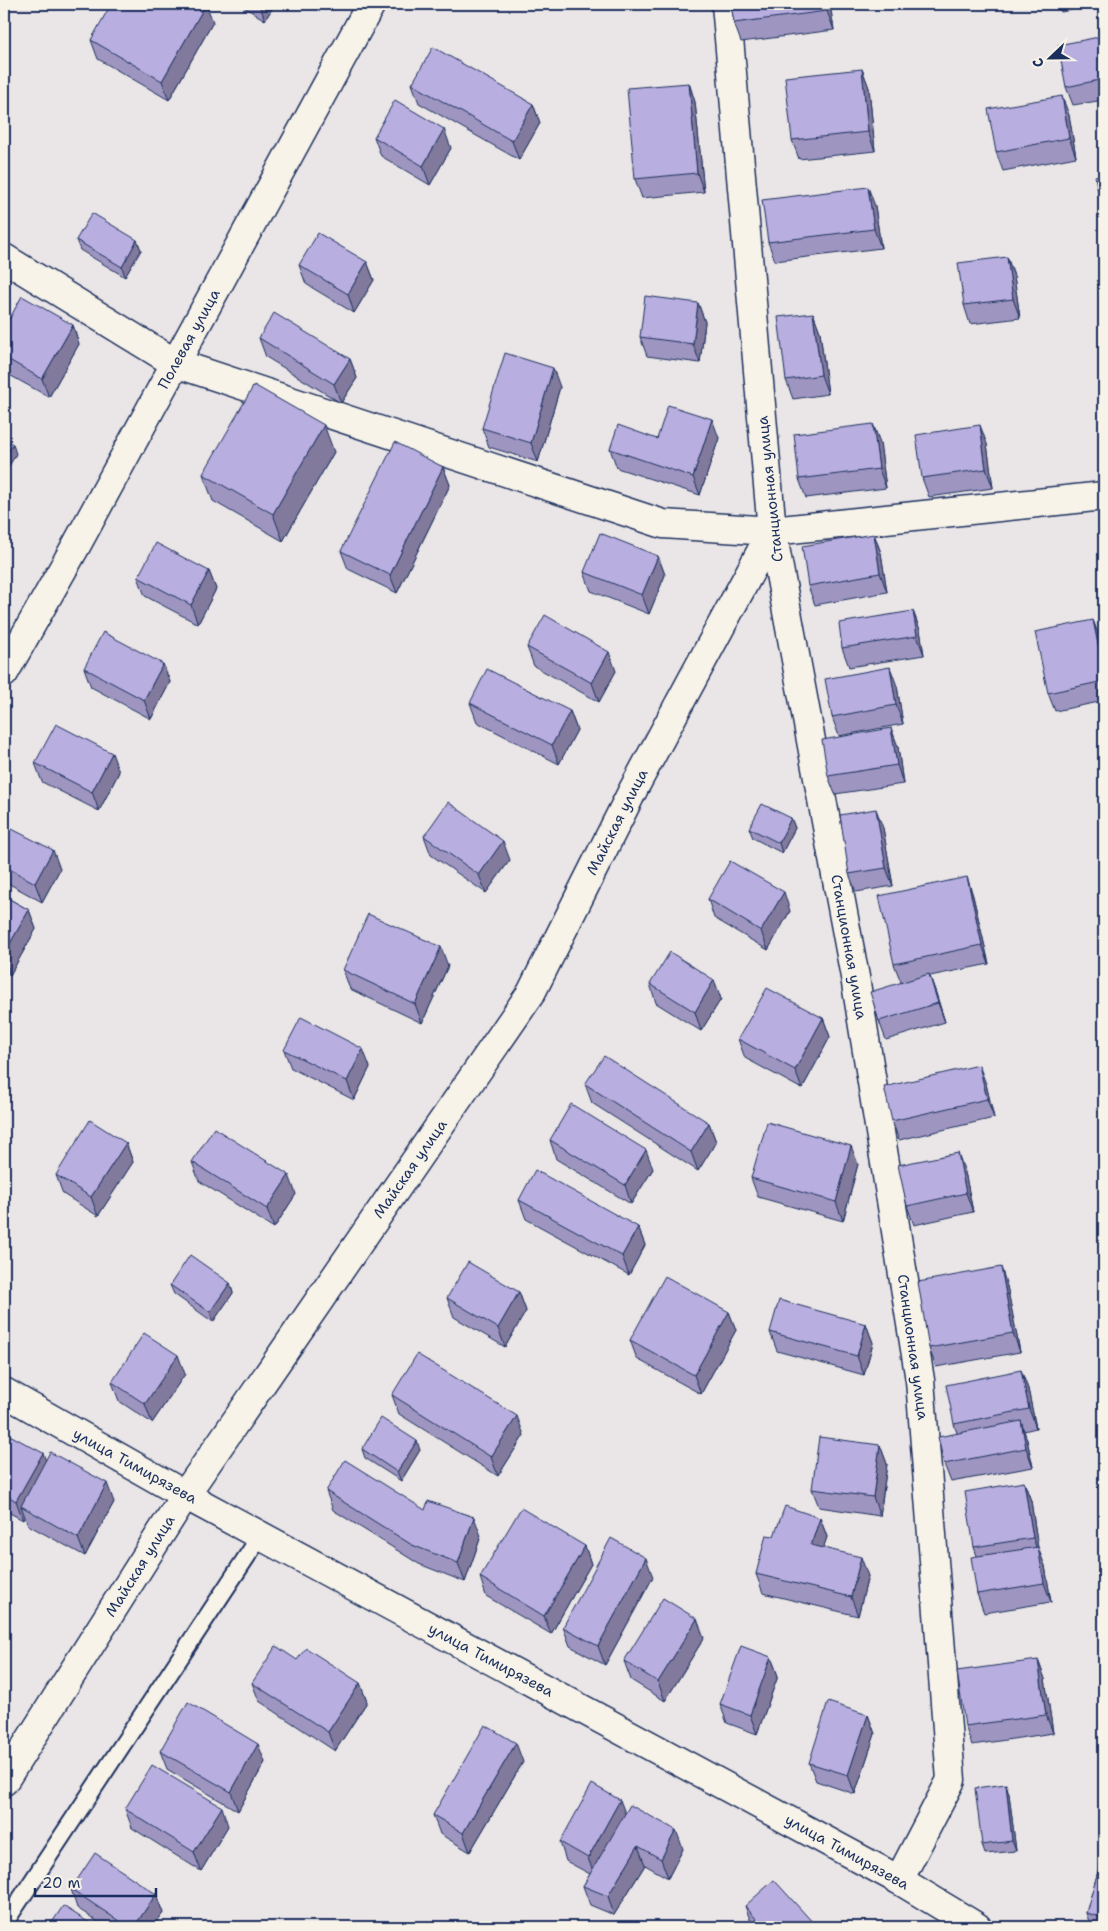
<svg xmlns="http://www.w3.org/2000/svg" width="1108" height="1931" font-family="'Shantell Sans',sans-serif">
<rect width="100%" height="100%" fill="#eae5e6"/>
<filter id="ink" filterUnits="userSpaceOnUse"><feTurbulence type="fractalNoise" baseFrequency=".02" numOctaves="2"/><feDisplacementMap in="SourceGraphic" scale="10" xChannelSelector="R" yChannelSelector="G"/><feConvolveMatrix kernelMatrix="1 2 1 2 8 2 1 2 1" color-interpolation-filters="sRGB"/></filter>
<g filter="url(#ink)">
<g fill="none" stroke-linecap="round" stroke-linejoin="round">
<g stroke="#1b2f5e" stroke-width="20">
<path id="lane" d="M4,1924L261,1535"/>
</g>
<g stroke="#1b2f5e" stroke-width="31">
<path id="street" d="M726,4L772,531L855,977L920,1380L951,1780L899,1880
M4,258L175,363L663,524L772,531L1104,496
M4,673L77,544L371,4
M4,1781L185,1495L531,993L634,788L772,531"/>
</g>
<g stroke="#1b2f5e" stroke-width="31">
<path id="secondary" d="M4,1392L185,1495L899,1880L977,1927"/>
</g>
<use href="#lane" stroke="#f7f3e8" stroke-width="16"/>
<use href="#street" stroke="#f7f3e8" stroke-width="28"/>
<use href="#secondary" stroke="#f7f3e8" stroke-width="28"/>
</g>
<path fill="#9e96c0" stroke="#1b2f5e" d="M239,4H275L265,20Z
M731,4H830L834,30L741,42L734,23Z
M1058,4H1101L1061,12Z
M213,22L169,100L98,59L91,40Z
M1104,36V100L1073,105L1066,87Z
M862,69L869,88L875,151L799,159L792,140Z
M689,83L695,102L704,192L642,198L635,179Z
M412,84L533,104L540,123L519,160L419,103Z
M1069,115L1076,157L1003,171L996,152Z
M374,137L451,148L430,185L381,156Z
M875,206L881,248L775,261L768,242Z
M76,240H137L141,250L125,277L80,250Z
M1007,257L1014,276L1020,318L970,324L964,305Z
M367,262L374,280L354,313L306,284L299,265Z
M698,303L705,322L700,363L647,356L640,337Z
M813,313L820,332L828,394L793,399L786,380Z
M73,325L79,344L49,397L4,372V329Z
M259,338L350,359L357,378L341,403L266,357Z
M560,387L538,462L489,447L482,428Z
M873,424L880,443L886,488L806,498L799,479Z
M719,438L700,495L617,468L610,449L657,439Z
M987,444L993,488L929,497L922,478Z
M334,452L283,541L213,501L203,474Z
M443,467L450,485L397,593L348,569L341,551Z
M874,534L881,553L887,592L815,605L808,586Z
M658,556L665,575L649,614L591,591L584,572Z
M209,571L216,589L198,624L145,596L138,577Z
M913,611L920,630L924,655L849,667L842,648Z
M1093,620L1100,639L1104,661V701L1055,711L1048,693Z
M527,647L616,671L599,702L534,666Z
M163,664L170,682L151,719L91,687L84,668Z
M897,686L903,724L839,736L832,717Z
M470,703L570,711L577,730L559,764L477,722Z
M891,728L898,747L903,784L835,794L828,776Z
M35,763L119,772L99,811L42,782Z
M791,818L795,828L782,853L753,838L749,828Z
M883,828L893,886L856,892L849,874Z
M4,830L60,869L42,902L4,881Z
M424,836L510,860L486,893L431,855Z
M967,877L973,896L989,964L930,976L945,1022L886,1040L879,1021L901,982L894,964Z
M4,896L29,910L36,929L10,975L4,971Z
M708,899L790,911L768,950L714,918Z
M448,966L422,1023L350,989L343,970Z
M714,980L721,999L701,1031L656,1003L650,984Z
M823,1018L830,1037L802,1089L745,1058L738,1039Z
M284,1050L370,1067L354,1100L291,1068Z
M585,1084L709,1123L716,1142L698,1171L592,1103Z
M986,1084L994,1118L899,1140L892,1121Z
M550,1140L653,1169L631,1204L556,1159Z
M126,1143L133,1162L98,1216L63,1194L56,1175Z
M192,1162L296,1194L274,1228L199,1181Z
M858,1164L843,1221L758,1197L751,1178Z
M965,1172L973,1212L914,1225L907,1206Z
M519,1200L638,1227L645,1245L629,1275L526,1219Z
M230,1283L233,1293L213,1322L174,1294L170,1285Z
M1007,1286L1020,1352L936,1367L929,1348Z
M519,1292L526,1311L505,1347L454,1317L447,1298Z
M729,1312L736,1330L701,1394L637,1359L630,1340Z
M866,1324L873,1343L864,1375L777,1351L770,1332Z
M1021,1370L1028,1389L1036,1428L1024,1431L1027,1440L1033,1467L951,1482L944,1464L957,1433L954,1424Z
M185,1374L152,1423L119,1401L112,1382Z
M392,1395L524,1435L498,1476L399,1414Z
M4,1432L46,1461L114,1502L85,1556L28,1525L25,1517L23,1520L4,1510Z
M880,1445L887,1464L880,1516L819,1507L812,1489Z
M362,1449L420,1450L401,1481L365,1458Z
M1024,1482L1031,1501L1038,1548L1045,1566L1051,1602L984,1613L977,1594V1556L974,1547Z
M326,1491L481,1536L465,1582L419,1564L333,1510Z
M820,1518L827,1537L823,1548L868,1576L858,1616L763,1593L756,1574L774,1536Z
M585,1546L591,1564L551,1634L486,1596L480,1577Z
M653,1577L605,1665L570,1646L563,1627Z
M704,1638L665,1701L631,1680L624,1661Z
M771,1657L778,1676L757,1734L727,1723L720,1704Z
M1038,1660L1045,1679L1053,1733L972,1745L965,1726Z
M252,1683H360L367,1702L335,1751L259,1701Z
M868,1715L875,1734L855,1794L816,1781L809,1763Z
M160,1751L265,1762L238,1811L167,1769Z
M523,1762L470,1852L440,1834L433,1815Z
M1006,1784L1009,1794L1016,1851L985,1854L982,1845Z
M125,1809L228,1826L201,1871L132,1828Z
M625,1813L683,1849L668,1878L645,1865L614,1915L590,1905L583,1886L590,1874L566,1861L560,1842Z
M1104,1851V1927H1091L1086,1913Z
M71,1889L156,1894L163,1913L153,1927H106L77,1908Z
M745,1906L816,1926V1927H754L752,1925Z"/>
<path fill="#817a9c" stroke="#1b2f5e" d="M206,4L213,22L169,100L162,81Z
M259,4H275L265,20Z
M826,4H830L834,30L827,11Z
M862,69L869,88L875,151L868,132Z
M689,83L695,102L704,192L697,173Z
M1062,96L1069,115L1076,157L1069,138Z
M533,104L540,123L519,160L512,141Z
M444,129L451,148L430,185L423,166Z
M868,187L875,206L881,248L874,229Z
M137,240L141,250L125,277L122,267Z
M1007,257L1014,276L1020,318L1013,299Z
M367,262L374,280L354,313L348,294Z
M698,303L705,322L700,363L693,344Z
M813,313L820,332L828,394L821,375Z
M73,325L79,344L49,397L42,379Z
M350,359L357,378L341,403L334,384Z
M553,368L560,387L538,462L531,443Z
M712,419L719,438L700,495L693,477Z
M873,424L880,443L886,488L879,469Z
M324,425L334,452L283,541L273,514Z
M980,425L987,444L993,488L986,469Z
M13,444L16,454L4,475V459Z
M443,467L450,485L397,593L390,575Z
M874,534L881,553L887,592L880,573Z
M658,556L665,575L649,614L642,595Z
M209,571L216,589L198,624L191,605Z
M913,611L920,630L924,655L917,636Z
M1093,620L1100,639L1104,661V674Z
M609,652L616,671L599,702L592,683Z
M163,664L170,682L151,719L144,700Z
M890,667L897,686L903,724L896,705Z
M570,711L577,730L559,764L552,745Z
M891,728L898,747L903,784L897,765Z
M112,753L119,772L99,811L92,792Z
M876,809L883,828L893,886L886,868Z
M791,818L795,828L782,853L779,843Z
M503,841L510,860L486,893L479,875Z
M53,850L60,869L42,902L35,883Z
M967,877L973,896L989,964L982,945Z
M784,892L790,911L768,950L761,931Z
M29,910L36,929L10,975L4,958V954Z
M441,947L448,966L422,1023L415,1004Z
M929,974L936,993L945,1022L938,1003Z
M714,980L721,999L701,1031L695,1012Z
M823,1018L830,1037L802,1089L795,1070Z
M363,1049L370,1067L354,1100L347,1081Z
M979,1065L986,1084L994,1118L987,1099Z
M709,1123L716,1142L698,1171L691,1152Z
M126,1143L133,1162L98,1216L91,1197Z
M851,1146L858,1164L843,1221L836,1202Z
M646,1150L653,1169L631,1204L625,1185Z
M958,1153L965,1172L973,1212L966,1193Z
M289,1175L296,1194L274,1228L267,1209Z
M638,1227L645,1245L629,1275L622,1256Z
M1001,1267L1007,1286L1020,1352L1013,1333Z
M230,1283L233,1293L213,1322L210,1312Z
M519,1292L526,1311L505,1347L498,1328Z
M729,1312L736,1330L701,1394L694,1375Z
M866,1324L873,1343L864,1375L857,1356Z
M178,1355L185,1374L152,1423L145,1404Z
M1021,1370L1028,1389L1036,1428L1029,1409Z
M517,1416L524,1435L498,1476L491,1457Z
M1021,1421L1027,1440L1033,1467L1026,1448Z
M417,1441L420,1450L401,1481L397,1472Z
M880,1445L887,1464L880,1516L873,1497Z
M43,1453L50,1472L21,1506L25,1517L23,1520L16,1501Z
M1024,1482L1031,1501L1038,1548L1045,1566L1051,1602L1044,1583L1039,1556L1033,1538Z
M107,1483L114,1502L85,1556L78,1538Z
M474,1517L481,1536L465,1582L458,1563Z
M820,1518L827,1537L818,1564L811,1545Z
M585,1546L591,1564L551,1634L544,1616Z
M861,1557L868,1576L858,1616L851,1597Z
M646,1558L653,1577L605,1665L598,1646Z
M697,1619L704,1638L665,1701L658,1682Z
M771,1657L778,1676L757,1734L750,1715Z
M1038,1660L1045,1679L1053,1733L1046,1715Z
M360,1683L367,1702L335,1751L328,1732Z
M868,1715L875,1734L855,1794L848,1775Z
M516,1743L523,1762L470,1852L463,1833Z
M258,1744L265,1762L238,1811L231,1792Z
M1006,1784L1009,1794L1016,1851L1012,1841Z
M620,1800L627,1818L595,1877L588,1858Z
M222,1807L228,1826L201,1871L194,1852Z
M676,1830L683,1849L668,1878L661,1859Z
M638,1846L645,1865L614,1915L608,1896Z
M156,1894L163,1913L153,1927H134Z
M88,1922L90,1927H84Z"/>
<path fill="#b8aedf" stroke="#1b2f5e" d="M111,4H206L162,81L91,40Z
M731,4H826L827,11L734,23Z
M1104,36V79L1066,87L1058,45Z
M433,47L533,104L512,141L412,84Z
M862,69L868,132L792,140L785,77Z
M689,83L697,173L635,179L627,88Z
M1062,96L1069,138L996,152L988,109Z
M395,100L444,129L423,166L374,137Z
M1104,174V225L1095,176Z
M868,187L874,229L768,242L762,200Z
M92,213L137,240L122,267L76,240Z
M318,233L367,262L348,294L299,265Z
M1007,257L1013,299L964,305L958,263Z
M22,296L73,325L42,379L4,357V329Z
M645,296L698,303L693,344L640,337Z
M274,313L350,359L334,384L259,338Z
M813,313L821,375L786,380L778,317Z
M505,353L553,368L531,443L482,428Z
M254,385L324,425L273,514L203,474Z
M668,405L712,419L693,477L610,449L618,425L657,439Z
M873,424L879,469L799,479L794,434Z
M980,425L986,469L922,478L916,435Z
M4,439L13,444L4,459Z
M395,442L443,467L390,575L341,551Z
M600,533L658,556L642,595L584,572Z
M874,534L880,573L808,586L802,546Z
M156,543L209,571L191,605L138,577Z
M913,611L917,636L842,648L839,623Z
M545,615L609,652L592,683L527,647Z
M1093,620L1104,674V681L1048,693L1035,632Z
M103,632L163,664L144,700L84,668Z
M890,667L896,705L832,717L825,679Z
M487,669L570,711L552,745L470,703Z
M56,724L112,753L92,792L35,763Z
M891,728L897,765L828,776L822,740Z
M448,802L503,841L479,875L424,836Z
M762,804L791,818L779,843L749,828Z
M876,809L886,868L849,874L840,815Z
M6,826L53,850L35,883L4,866V830Z
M730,861L784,892L761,931L708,899Z
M967,877L982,945L894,964L879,896Z
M4,896L29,910L4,954Z
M368,914L441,947L415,1004L343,970Z
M670,952L714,980L695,1012L650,984Z
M929,974L938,1003L879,1021L870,992Z
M767,988L823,1018L795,1070L738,1039Z
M301,1017L363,1049L347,1081L284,1050Z
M604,1056L709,1123L691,1152L585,1084Z
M979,1065L987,1099L892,1121L884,1087Z
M571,1104L646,1150L625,1185L550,1140Z
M90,1120L126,1143L91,1197L56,1175Z
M767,1122L851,1146L836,1202L751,1178Z
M214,1128L289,1175L267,1209L192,1162Z
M958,1153L966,1193L907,1206L898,1165Z
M535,1170L638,1227L622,1256L519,1200Z
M190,1255L230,1283L210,1312L170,1285Z
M468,1262L519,1292L498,1328L447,1298Z
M1001,1267L1013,1333L929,1348L918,1282Z
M665,1276L729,1312L694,1375L630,1340Z
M779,1300L866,1324L857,1356L770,1332Z
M144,1333L178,1355L145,1404L112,1382Z
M417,1354L517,1416L491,1457L392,1395Z
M1021,1370L1029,1409L954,1424L946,1385Z
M381,1418L417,1441L397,1472L362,1449Z
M1021,1421L1026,1448L944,1464L938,1437Z
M4,1432L43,1453L16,1501L4,1494Z
M819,1437L880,1445L873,1497L812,1489Z
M50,1452L107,1483L78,1538L21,1506Z
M345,1460L425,1510L428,1501L474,1517L458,1563L412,1545L326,1491Z
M1024,1482L1033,1538L974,1547L965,1492Z
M785,1506L820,1518L811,1545L861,1557L851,1597L756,1574L766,1535L774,1536Z
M521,1508L585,1546L544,1616L480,1577Z
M611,1538L646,1558L598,1646L563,1627Z
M1038,1547L1044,1583L977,1594L971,1557Z
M663,1598L697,1619L658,1682L624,1661Z
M276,1646L297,1660L306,1648L360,1683L328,1732L252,1683Z
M741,1646L771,1657L750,1715L720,1704Z
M1038,1660L1046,1715L965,1726L957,1671Z
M188,1702L258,1744L231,1792L160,1751Z
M828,1702L868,1715L848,1775L809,1763Z
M485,1725L516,1743L463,1833L433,1815Z
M152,1765L222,1807L194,1852L125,1809Z
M592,1784L620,1800L588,1858L560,1842Z
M1006,1784L1012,1841L982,1845L975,1788Z
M630,1805L676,1830L661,1859L638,1846L608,1896L583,1886Z
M1104,1851V1918L1086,1913Z
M95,1853L156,1894L134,1927H128L71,1889Z
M774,1880L816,1926L815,1927H763L745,1906Z
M63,1906L88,1922L84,1927H49Z"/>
</g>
<g text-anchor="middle" stroke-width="4" stroke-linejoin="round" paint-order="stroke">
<g font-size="15" fill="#1b2f5e" stroke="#f7f3e8">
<text transform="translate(189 339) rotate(-61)" y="5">Полевая улица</text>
<text transform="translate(770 489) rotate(-96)" y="5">Станционная улица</text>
<text transform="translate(617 822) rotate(-63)" y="5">Майская улица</text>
<text transform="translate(849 947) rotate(80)" y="5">Станционная улица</text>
<text transform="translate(410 1169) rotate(-55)" y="5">Майская улица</text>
<text transform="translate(913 1347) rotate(82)" y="5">Станционная улица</text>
<text transform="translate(135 1466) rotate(29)" y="5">улица Тимирязева</text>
<text transform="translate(140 1566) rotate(-58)" y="5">Майская улица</text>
<text transform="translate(491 1660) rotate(28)" y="5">улица Тимирязева</text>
<text transform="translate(847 1852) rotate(29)" y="5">улица Тимирязева</text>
</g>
</g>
<rect width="1108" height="1931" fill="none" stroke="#f7f3e8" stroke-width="20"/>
<rect x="10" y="10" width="1088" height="1911" fill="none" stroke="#1b2f5e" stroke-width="2" filter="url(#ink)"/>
<g transform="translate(1050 58) rotate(248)" stroke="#f7f3e8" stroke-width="4" paint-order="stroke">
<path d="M0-4L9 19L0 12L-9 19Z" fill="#1b2f5e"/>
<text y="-8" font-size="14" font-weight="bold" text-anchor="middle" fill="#1b2f5e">С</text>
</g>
<path d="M35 1888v8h121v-8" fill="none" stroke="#1b2f5e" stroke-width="2.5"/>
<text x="42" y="1888" font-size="15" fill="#1b2f5e" stroke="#f7f3e8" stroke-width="4" paint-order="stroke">20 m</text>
</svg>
